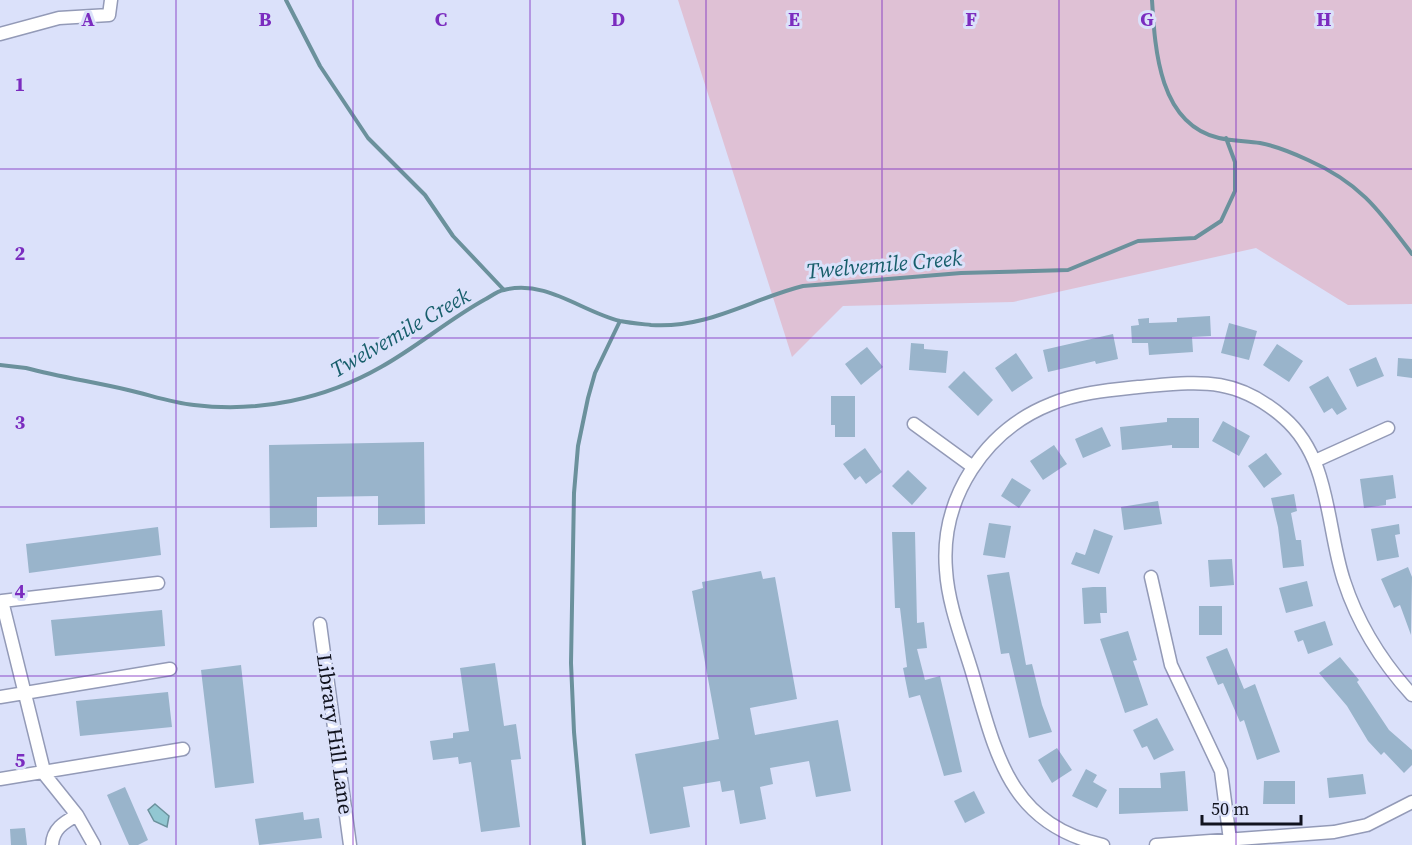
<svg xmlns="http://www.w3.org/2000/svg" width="1412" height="845" font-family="'Source Serif 4',serif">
<rect width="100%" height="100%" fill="#dbe1fa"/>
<path fill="#dfc1d5" d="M678,0H1412V304L1348,305L1256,248L1013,302L843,306L792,357Z"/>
<path fill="#92c7d2" stroke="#6b919c" stroke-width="1.5" d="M155,804L169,816L167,827L154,821L148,810Z"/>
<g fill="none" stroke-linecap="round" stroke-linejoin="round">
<path stroke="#6b919c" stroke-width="4" d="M286,0L320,66L368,138L425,195L453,236L504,290
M1152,0C1155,50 1159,124 1219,138C1233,141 1247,141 1260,143C1276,146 1293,153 1308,160C1360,183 1379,210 1412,254
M0,365L26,368C60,377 94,382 128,390C150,395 172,403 194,405C259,413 325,399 381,367C417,347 448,320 484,300C490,297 497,291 504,290C546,279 582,312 620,321C630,323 642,324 651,325C707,329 751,299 803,286L961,273L1068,270L1138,241L1195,238L1221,221L1235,191V162L1226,138
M584,845L574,732L571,663L574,493L578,446L588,398L595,373L620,321"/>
</g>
<path fill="#99b4cb" d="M1210,316L1211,336L1192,337L1193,352L1149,355L1148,343H1132L1131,326L1139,325L1138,319L1149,318V323L1177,322V318Z
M1229,323L1257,331L1249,360L1221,353Z
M1113,334L1118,359L1096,364L1095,361L1048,372L1043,350Z
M911,343L924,344V349L948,351L946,373L909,370Z
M1277,344L1303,361L1289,382L1263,365Z
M867,347L883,367L861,385L845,364Z
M1016,353L1033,378L1012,392L995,368Z
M1376,357L1384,376L1357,387L1349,369Z
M1398,358L1412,359V378L1397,376Z
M964,371L993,400L978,416L948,387Z
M1328,376L1347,409L1337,415L1332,408L1324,413L1309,387Z
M831,396H855V437H835V425H831Z
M1167,418H1199V448H1172V445L1122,450L1120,427L1167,422Z
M1223,421L1250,436L1239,456L1212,441Z
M1102,427L1111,446L1083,458L1075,439Z
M424,442L425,524L378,525V496L317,497V527L270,528L269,445Z
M1054,445L1067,464L1043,480L1030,461Z
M865,448L882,472L866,484L860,476L855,480L843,464Z
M1266,453L1282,474L1264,488L1248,466Z
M908,470L927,488L912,505L892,486Z
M1393,475L1396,498L1386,500V505L1364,508L1360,479Z
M1012,478L1031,490L1019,508L1001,496Z
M1294,494L1297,511L1291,513L1296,540H1301L1304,566L1283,568L1278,527L1271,498Z
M1158,501L1162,524L1124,530L1121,507Z
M989,523L1011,526L1005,558L983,555Z
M1399,524L1400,534L1395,535L1399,557L1377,561L1371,529Z
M158,527L161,555L29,573L26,544Z
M1094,529L1113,536L1099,574L1071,564L1076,552L1085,555Z
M892,532H915L917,623L924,622L927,648L917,649L925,680L940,676L962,772L944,776L920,695L909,698L903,668L907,667L900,608H895Z
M1232,559L1234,585L1210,587L1208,560Z
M1408,567L1412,577L1411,635L1400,605L1394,608L1381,579Z
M761,571L763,579L775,577L797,699L750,708L755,735L838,720L851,791L816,797L809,761L770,768L773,784L760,787L766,819L740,824L734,790L722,792L720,781L683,787L690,827L650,834L635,754L719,739L692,591L703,588L702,582Z
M1009,572L1026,665L1032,664L1042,705L1052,732L1029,738L1009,653L1001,654L987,575Z
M1307,581L1313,606L1286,613L1279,588Z
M1093,587H1106L1107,613H1100L1101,623L1084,624L1082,588Z
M1199,606H1222V635H1199Z
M162,610L165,646L55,656L51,620Z
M1325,621L1333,645L1308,654L1303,640L1298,642L1294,631Z
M1128,631L1137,660L1133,661L1148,705L1125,713L1100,639Z
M1227,648L1244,689L1255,684L1280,752L1257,760L1244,720L1240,722L1223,683L1218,685L1206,657Z
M1340,657L1359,680L1357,682L1389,730L1412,750V765L1404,773L1384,752L1381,755L1368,741L1347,706L1319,673Z
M495,663L504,726L516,724L521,759L511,760L520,827L481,832L471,762L459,764L458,757L433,760L430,741L453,738V733L469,731L460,668Z
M241,665L254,783L215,788L201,670Z
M168,692L172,727L80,736L76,701Z
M1157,718L1174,750L1154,760L1147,746L1142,748L1133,730Z
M1057,748L1072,770L1052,783L1038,760Z
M1086,769L1097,775L1093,782L1107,790L1097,808L1072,796Z
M1185,771L1188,811L1119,814V788H1161L1160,773Z
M1363,774L1366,794L1329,798L1327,778Z
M1264,781H1295V804H1263Z
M125,787L148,840L138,845H129L107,795Z
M974,791L985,813L965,823L954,801Z
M303,812L304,820L319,818L322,838L259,845L255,819Z
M25,828L27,845H11L10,829Z"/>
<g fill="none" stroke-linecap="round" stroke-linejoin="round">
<g stroke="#939ab7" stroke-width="15">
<path id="street" d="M0,34L59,18L109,15L111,0
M914,424L973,467
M1315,461L1388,428
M1151,577L1171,665L1221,771L1230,840
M2,601L158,583
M0,602L2,601L45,775L77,815L94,845
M320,624L350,845
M0,697L170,669
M0,779L183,749
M52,845C53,829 63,823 77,815
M1103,845C1008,824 996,753 972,672C962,639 948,604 946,570C940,498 985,430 1051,404C1077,393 1110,390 1138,387C1198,382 1235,375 1284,418C1331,459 1326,527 1344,581C1358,624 1381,661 1412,695
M1156,845L1334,832L1367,825L1412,802"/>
</g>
<use href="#street" stroke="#fff" stroke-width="12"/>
</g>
<path fill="none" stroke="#7b2cbf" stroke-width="1.5" stroke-opacity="0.55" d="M176,0V845M353,0V845M530,0V845M706,0V845M882,0V845M1059,0V845M1236,0V845M0,169H1412M0,338H1412M0,507H1412M0,676H1412"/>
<g text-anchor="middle" stroke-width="6" stroke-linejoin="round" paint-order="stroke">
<g font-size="21" fill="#11131e" stroke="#dbe1fa">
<text transform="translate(335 734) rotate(82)" y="7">Library Hill Lane</text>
</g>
<g font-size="22" font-style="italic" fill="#175e6b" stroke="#dbe1fa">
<text transform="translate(884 264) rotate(-5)" y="8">Twelvemile Creek</text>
<text transform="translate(400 332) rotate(-30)" y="8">Twelvemile Creek</text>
</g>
</g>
<g font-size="20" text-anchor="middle" font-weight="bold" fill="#7b2cbf" stroke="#dbe1fa" stroke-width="6" stroke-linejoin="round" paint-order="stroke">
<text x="88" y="26">A</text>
<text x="265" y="26">B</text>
<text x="441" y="26">C</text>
<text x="618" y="26">D</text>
<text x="794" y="26">E</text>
<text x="971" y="26">F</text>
<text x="1147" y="26">G</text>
<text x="1324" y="26">H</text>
<text x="20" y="91">1</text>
<text x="20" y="260">2</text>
<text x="20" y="429">3</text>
<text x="20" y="598">4</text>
<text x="20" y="767">5</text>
</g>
<path d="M1202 815v9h99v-9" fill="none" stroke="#11131e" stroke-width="3"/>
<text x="1211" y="815" font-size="18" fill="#11131e" stroke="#dbe1fa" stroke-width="4.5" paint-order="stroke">50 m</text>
</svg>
